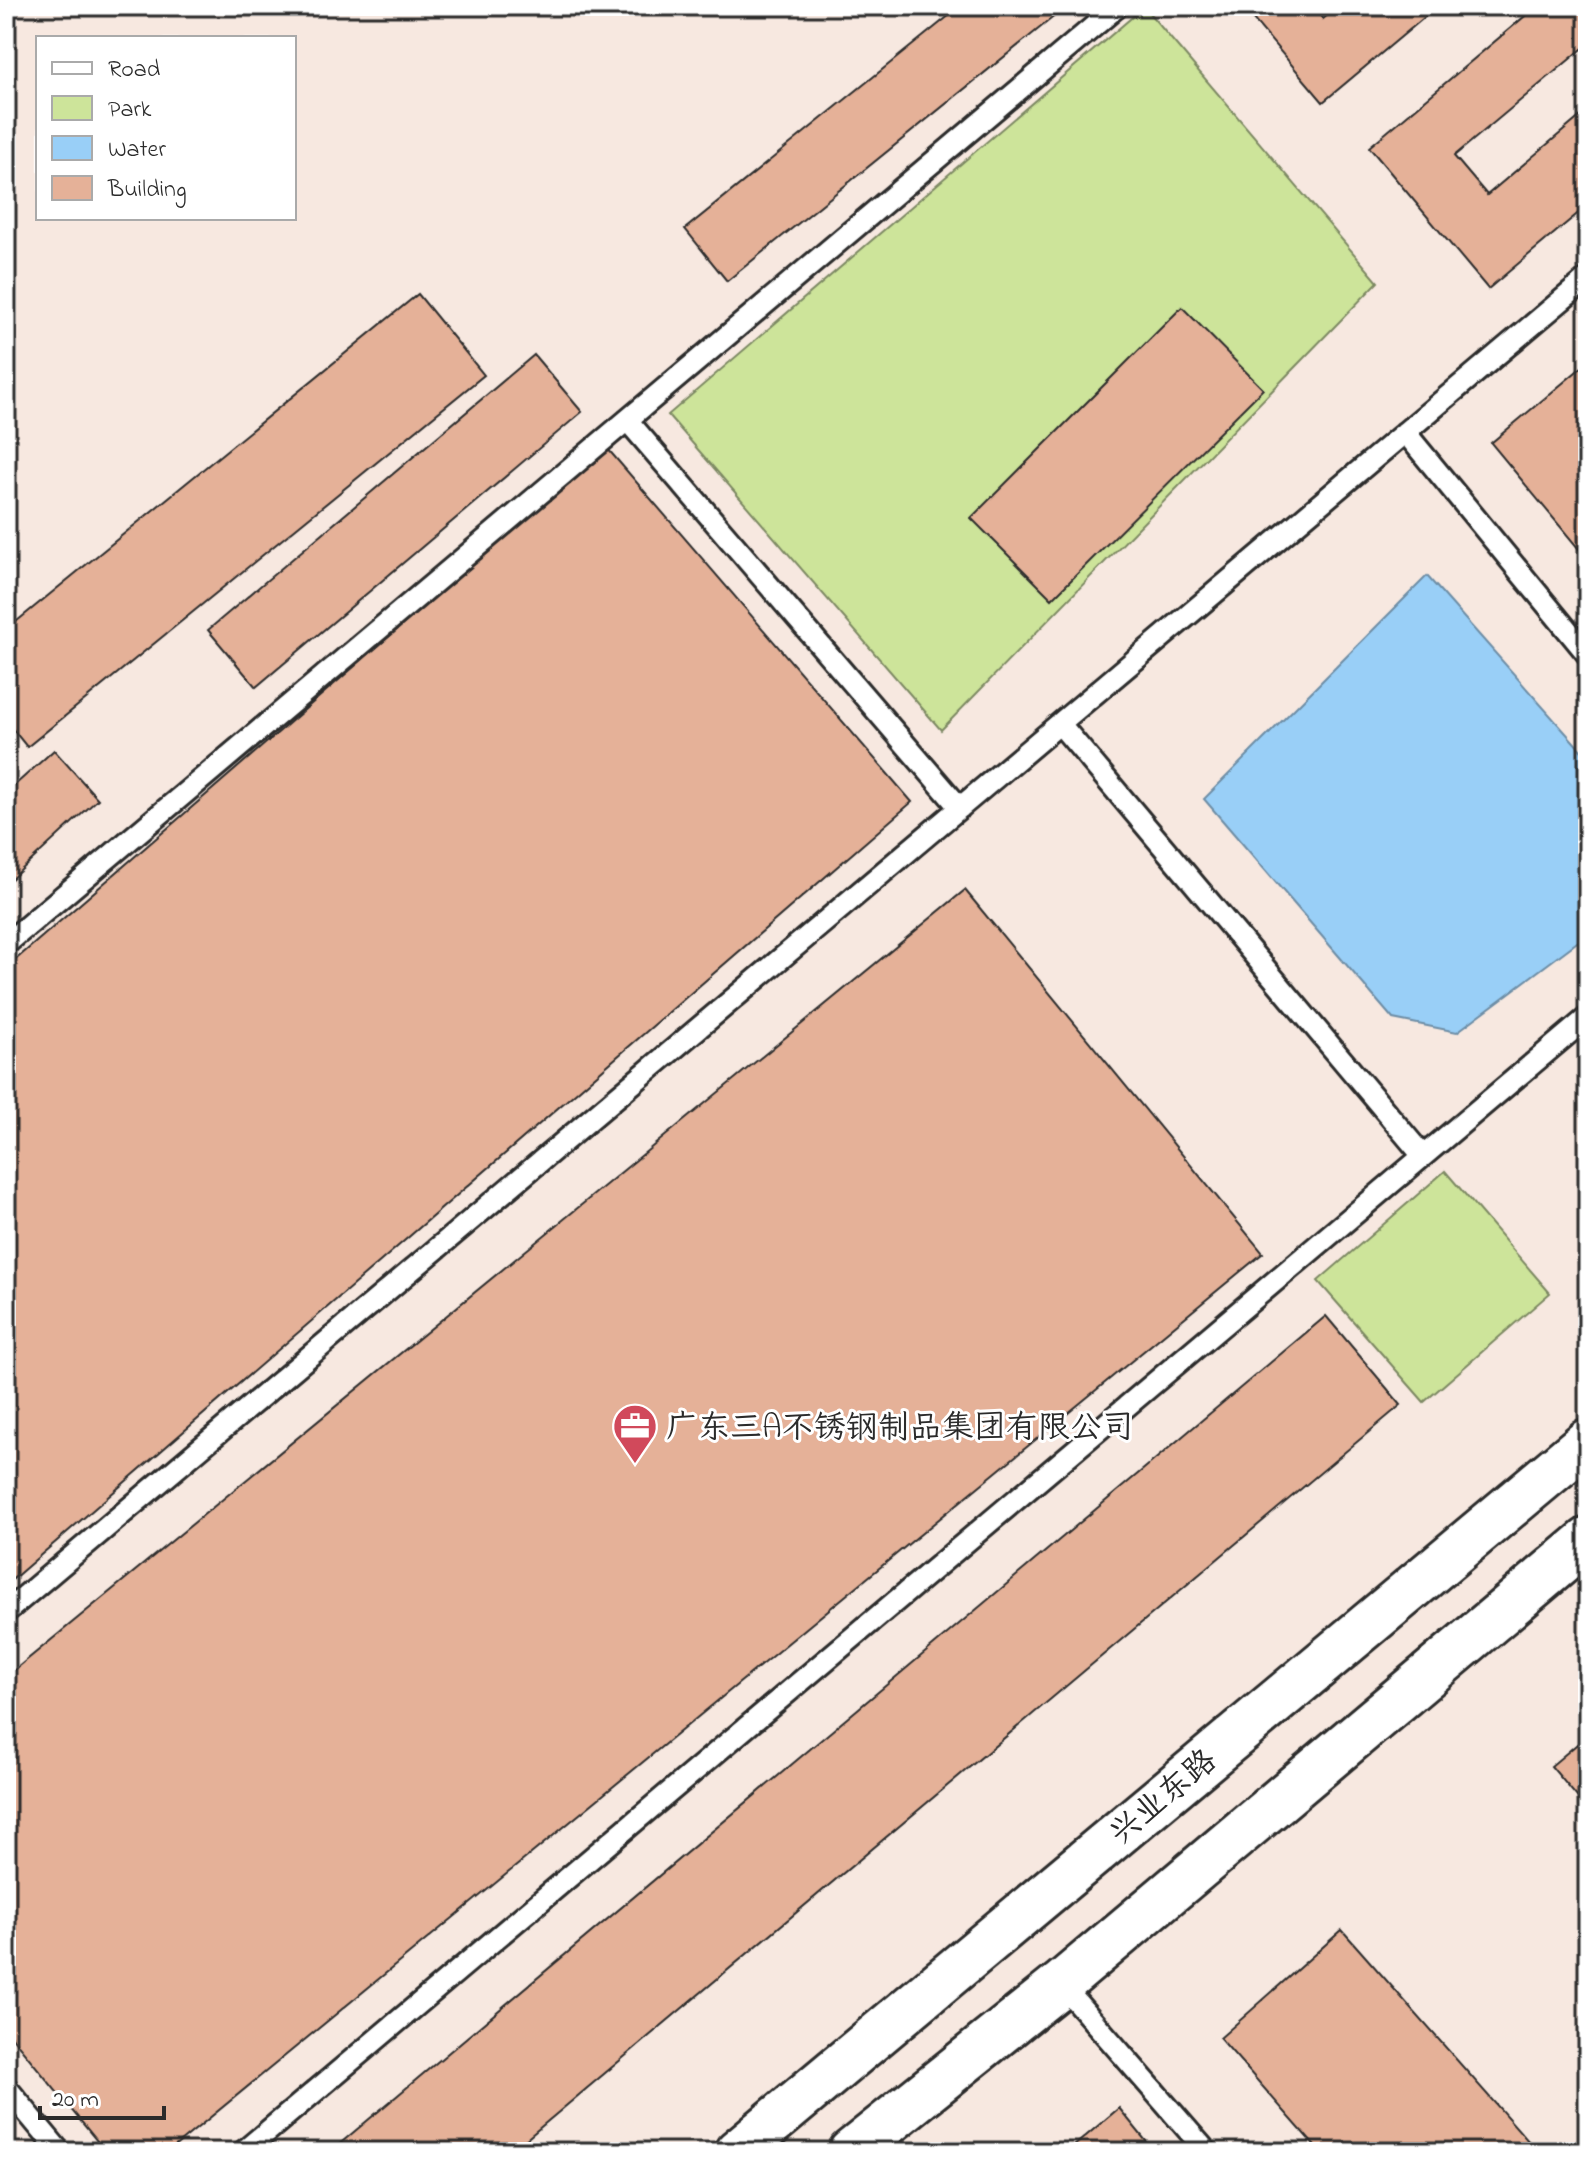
<svg xmlns="http://www.w3.org/2000/svg" width="1594" height="2158" font-family="'Indie Flower','LXGW WenKai TC',sans-serif">
<rect width="100%" height="100%" fill="#fff"/>
<filter id="ink" filterUnits="userSpaceOnUse"><feTurbulence type="fractalNoise" baseFrequency=".0125" numOctaves="2"/><feDisplacementMap in="SourceGraphic" scale="16" xChannelSelector="R" yChannelSelector="G"/><feConvolveMatrix kernelMatrix="1 2 1 2 8 2 1 2 1" color-interpolation-filters="sRGB"/></filter>
<g filter="url(#ink)">
<path fill="#f7e8e0" fill-rule="evenodd" d="M6,6H1588V2152H6ZM38,38H294V218H38Z"/>
<path fill="#cde49a" stroke="#7c8862" stroke-width="2" d="M1144,7L1378,282L941,730L668,415Z
M1445,1171L1550,1293L1424,1402L1318,1281Z"/>
<path fill="#99cff7" stroke="#6d8da5" stroke-width="2" d="M1427,576L1588,758V934L1457,1032L1393,1019L1204,799Z"/>
<path fill="#e5b198" stroke="#2b2b2b" stroke-width="2" d="M961,6H1067L727,281L685,229Z
M1242,6H1312L1323,19L1338,6H1438L1323,102Z
M1537,6H1588V44L1454,156L1487,195L1588,110V205L1488,289L1369,147Z
M418,294L484,375L27,747L6,721V630Z
M1182,307L1263,389L1052,599L971,518Z
M534,355L582,412L256,687L208,630Z
M1588,362V560L1491,443Z
M607,448L912,802L6,1585V968Z
M54,750L98,799L6,884V793Z
M965,890L1263,1253L168,2152H106L6,2030V1677Z
M1326,1316L1401,1405L511,2152H330Z
M1588,1735V1810L1551,1766Z
M1342,1930L1538,2152H1320L1220,2038Z
M1119,2108L1155,2152H1067Z"/>
<g fill="none" stroke-linecap="round" stroke-linejoin="round">
<g stroke="#2b2b2b" stroke-width="26">
<path id="lane" d="M627,420L960,808
M1405,432L1588,655
M1060,724L1423,1156
M6,944L1118,6
M6,1612L1588,278
M1061,1984L1207,2152
M6,2087L60,2152
M243,2152L1588,1017"/>
</g>
<g stroke="#2b2b2b" stroke-width="50">
<path id="secondary" d="M737,2152L1588,1441
M851,2152L1061,1984L1588,1540"/>
</g>
<use href="#lane" stroke="#fff" stroke-width="20"/>
<use href="#secondary" stroke="#fff" stroke-width="44"/>
</g>
</g>
<defs>
<g id="office-pin" transform="scale(2.3)"><path d="M0 17L-7.5 6A9.5 9.5 0 1 1 7.5 6Z" fill="#d1495b" stroke="#fff"/><path d="M-6-3h4V-5.5h4V-3h4V5H-6ZM-1-4.5V-3h2v-1.5ZM-6 0V1H6V0Z" fill="#fff"/></g>
</defs>
<g fill-rule="evenodd">
<use href="#office-pin" x="635" y="1426"/>
</g>
<g text-anchor="middle" stroke-width="6" stroke-linejoin="round" paint-order="stroke">
<g font-size="32" fill="#2b2b2b" stroke="#fff" text-anchor="start">
<text x="666" y="1437">广东三A不锈钢制品集团有限公司</text>
</g>
<g font-size="32" fill="#2b2b2b" stroke="#fff">
<text transform="translate(1162 1796) rotate(-40)" y="11">兴业东路</text>
</g>
</g>
<rect width="1594" height="2158" fill="none" stroke="#fff" stroke-width="32"/>
<rect x="16" y="16" width="1562" height="2126" fill="none" stroke="#2b2b2b" stroke-width="3" filter="url(#ink)"/>
<rect x="36" y="36" width="260" height="184" fill="#ffffff" stroke="#aaaaaa" stroke-width="2"/>
<rect x="52" y="62" width="40" height="12" fill="#ffffff" stroke="#aaaaaa" stroke-width="2"/>
<text x="108" y="76" font-size="24" fill="#2b2b2b">Road</text>
<rect x="52" y="96" width="40" height="24" fill="#cde49a" stroke="#aaaaaa" stroke-width="2"/>
<text x="108" y="116" font-size="24" fill="#2b2b2b">Park</text>
<rect x="52" y="136" width="40" height="24" fill="#99cff7" stroke="#aaaaaa" stroke-width="2"/>
<text x="108" y="156" font-size="24" fill="#2b2b2b">Water</text>
<rect x="52" y="176" width="40" height="24" fill="#e5b198" stroke="#aaaaaa" stroke-width="2"/>
<text x="108" y="196" font-size="24" fill="#2b2b2b">Building</text>
<path d="M40 2106v12h124v-12" fill="none" stroke="#2b2b2b" stroke-width="4"/>
<text x="52" y="2106" font-size="24" fill="#2b2b2b" stroke="#ffffff" stroke-width="6" paint-order="stroke">20 m</text>
</svg>
